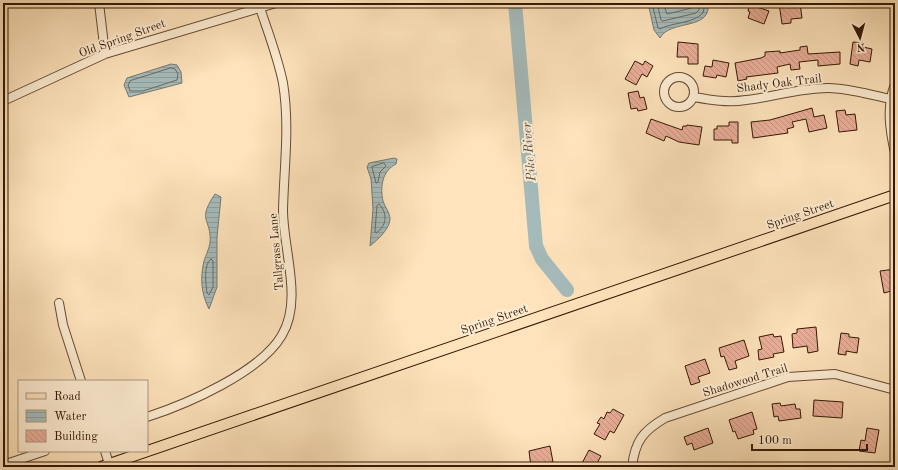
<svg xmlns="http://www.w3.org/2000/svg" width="898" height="470" font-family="'Old Standard TT',serif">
<defs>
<pattern id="water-rules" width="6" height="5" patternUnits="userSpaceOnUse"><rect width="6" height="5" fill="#a5bbbb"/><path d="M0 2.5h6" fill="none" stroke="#8fa09f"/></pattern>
<pattern id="building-back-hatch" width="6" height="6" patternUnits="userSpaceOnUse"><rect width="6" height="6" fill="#eaae99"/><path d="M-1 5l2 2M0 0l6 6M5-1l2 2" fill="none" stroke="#c99582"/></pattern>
</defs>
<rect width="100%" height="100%" fill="#fee3bc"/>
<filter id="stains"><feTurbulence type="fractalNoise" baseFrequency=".005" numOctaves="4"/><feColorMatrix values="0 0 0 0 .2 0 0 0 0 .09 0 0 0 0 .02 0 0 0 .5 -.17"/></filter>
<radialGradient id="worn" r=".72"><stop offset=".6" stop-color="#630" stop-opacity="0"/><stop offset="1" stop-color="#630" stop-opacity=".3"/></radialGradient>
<path fill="url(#water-rules)" stroke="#787a72" d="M648,3H708C712,31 670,19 660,38L654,30Z
M171,64L177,65L181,72L182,83L129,97L124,85L127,78Z
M394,158L397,159L396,164C382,171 380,187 383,201C385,207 390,213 390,219C390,229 377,240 370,246L373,209L371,179L367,167L369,163Z
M215,194L221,197L217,237V287L209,309C201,293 200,278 204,261C206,255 209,249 210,243C212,218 196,222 215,194Z"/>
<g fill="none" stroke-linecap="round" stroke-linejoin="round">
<path stroke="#6c6a60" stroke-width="1" d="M652,3L658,28L660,29C673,22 692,24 703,13L705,3
M657,3L661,20L663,21L696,13L699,10V3
M663,3L667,14L692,8L693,3
M171,68L175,69L178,74L177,80L143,91H130L128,85L130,81Z
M384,163L386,166L380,172L378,182L376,183L372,167Z
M379,204C388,213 387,226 376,233L375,231L377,206Z
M211,259L213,261V287L209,295L207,293C206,284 203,264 211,259Z"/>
<path stroke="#a5bbbb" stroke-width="14" d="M515,3L536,246L542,259L567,290"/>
</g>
<path fill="url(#building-back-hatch)" stroke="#341804" d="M750,3H758L757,7L769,11L764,24L748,18L750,12L748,11Z
M779,3H800L802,18L791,19V23L782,24Z
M678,42L698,44V64H688V57H677Z
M853,42L863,43V47L872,49L870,62L859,60L858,66L850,64Z
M807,46L808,54L840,52V64L818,66V60L799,62L800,69L791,70L790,64L777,67L778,73L746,77L747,79L738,81L735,63L761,58L765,56V52L780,51V53L800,50V47Z
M713,60L729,63L726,77L717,75L716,78L703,76L705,66L712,67Z
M635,61L643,65L645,61L653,66L647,77L642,74L636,85L625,79Z
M638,91L640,98L644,97L647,109L638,111L637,108L631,109L628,93Z
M812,108L814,117L824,115L827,128L809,132L806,119L792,122L794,127L787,129L788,133L753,138L751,122L770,120Z
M845,110L846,115L855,114L857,130L839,132L836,111Z
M651,119L682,130L683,126H687V125L702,127L699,145L679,142L666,136L664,141L646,133Z
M729,122H738V143H732V140H714V129H717V126H729Z
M895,269V290L884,293L880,271Z
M816,327L818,351L808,353L807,346L793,348L792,334L797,333V329Z
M841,333L849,334V337L859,338L857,353L846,351V355L838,354Z
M773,334L774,337L781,336L784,352L773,354L774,357L759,360L758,350L762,349L759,337Z
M744,340L749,356L735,361L737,368L729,370L724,356L721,357L719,348Z
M705,359L710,373L698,377L700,382L691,385L685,366Z
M814,400L843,402L842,418L813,416Z
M780,403L781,406L795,404L796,409H800L801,418L779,421L778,416L774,417L772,404Z
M613,409L624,415L614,433L610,431L605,440L594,434L600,424L597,423L601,417L604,419L607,412L610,413Z
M752,412L757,429L753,430L754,434L738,439L735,431L733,432L729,420Z
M708,428L713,443L694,450L692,443L687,445L684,437Z
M867,428L879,430L875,453L859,451L861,440L865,441Z
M550,446L553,462L531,467L529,451Z
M589,450L601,456L595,467H580Z"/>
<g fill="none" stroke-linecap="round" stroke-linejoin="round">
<g stroke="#664b32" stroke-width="10">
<path id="minor" d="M99,3L105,54
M664 92a15 15 0 1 1 30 0a15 15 0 1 1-30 0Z
M895,84C886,107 890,131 895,153
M694,97C711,100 728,103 746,100C773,97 799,88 828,88C849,88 870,95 891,99
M3,101L105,54L276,3
M59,303L63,325L81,381
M147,417C187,404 261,372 282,335C303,300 283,249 283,210C284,167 290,126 283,83C278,58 268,32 260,8
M105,451L109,464
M3,465L45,451
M632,467C635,441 643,431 665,418L788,377L835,374L895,390"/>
</g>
<g stroke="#341804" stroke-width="12">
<path id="major" d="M101,467L895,195"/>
</g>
<use href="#minor" stroke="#feedd3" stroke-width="8"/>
<use href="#major" stroke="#fee3bc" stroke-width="10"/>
</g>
<g text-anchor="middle" stroke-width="4" stroke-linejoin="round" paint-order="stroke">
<g font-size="12" fill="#341804" stroke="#feedd3">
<text transform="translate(122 38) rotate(-20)" y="4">Old Spring Street</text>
<text transform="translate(779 83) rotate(-7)" y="4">Shady Oak Trail</text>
<text transform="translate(800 214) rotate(-19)" y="4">Spring Street</text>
<text transform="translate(276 252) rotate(-95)" y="4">Tallgrass Lane</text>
<text transform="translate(494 319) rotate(-19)" y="4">Spring Street</text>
<text transform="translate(745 380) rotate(-17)" y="4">Shadowood Trail</text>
</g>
<g font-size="13" font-style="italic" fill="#5c5144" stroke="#feedd3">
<text transform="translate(528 152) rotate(-95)" y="5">Pike River</text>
</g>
</g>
<rect width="898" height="470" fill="none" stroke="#fee3bc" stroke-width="16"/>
<rect x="4" y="4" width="890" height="462" fill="none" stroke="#341804" stroke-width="2"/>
<rect x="8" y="8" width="882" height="454" fill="none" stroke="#341804"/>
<rect x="18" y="380" width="130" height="72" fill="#feedd3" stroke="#ad9880"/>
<rect x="26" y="393" width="20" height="6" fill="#fee3bc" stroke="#ad9880"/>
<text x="54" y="400" font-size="12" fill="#341804">Road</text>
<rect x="26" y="410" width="20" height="12" fill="url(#water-rules)" stroke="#ad9880"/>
<text x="54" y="420" font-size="12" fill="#341804">Water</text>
<rect x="26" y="430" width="20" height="12" fill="url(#building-back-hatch)" stroke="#ad9880"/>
<text x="54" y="440" font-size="12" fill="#341804">Building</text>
<g transform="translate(860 38) rotate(174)" stroke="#feedd3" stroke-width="3" paint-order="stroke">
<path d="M0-3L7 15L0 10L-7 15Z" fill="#341804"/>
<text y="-6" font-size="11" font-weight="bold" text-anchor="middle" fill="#341804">N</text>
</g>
<path d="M752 444v6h115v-6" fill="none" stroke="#341804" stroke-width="2"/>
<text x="758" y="444" font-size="12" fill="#341804" stroke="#feedd3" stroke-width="3" paint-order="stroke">100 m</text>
<rect width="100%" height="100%" filter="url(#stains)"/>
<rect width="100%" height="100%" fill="url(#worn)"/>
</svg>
